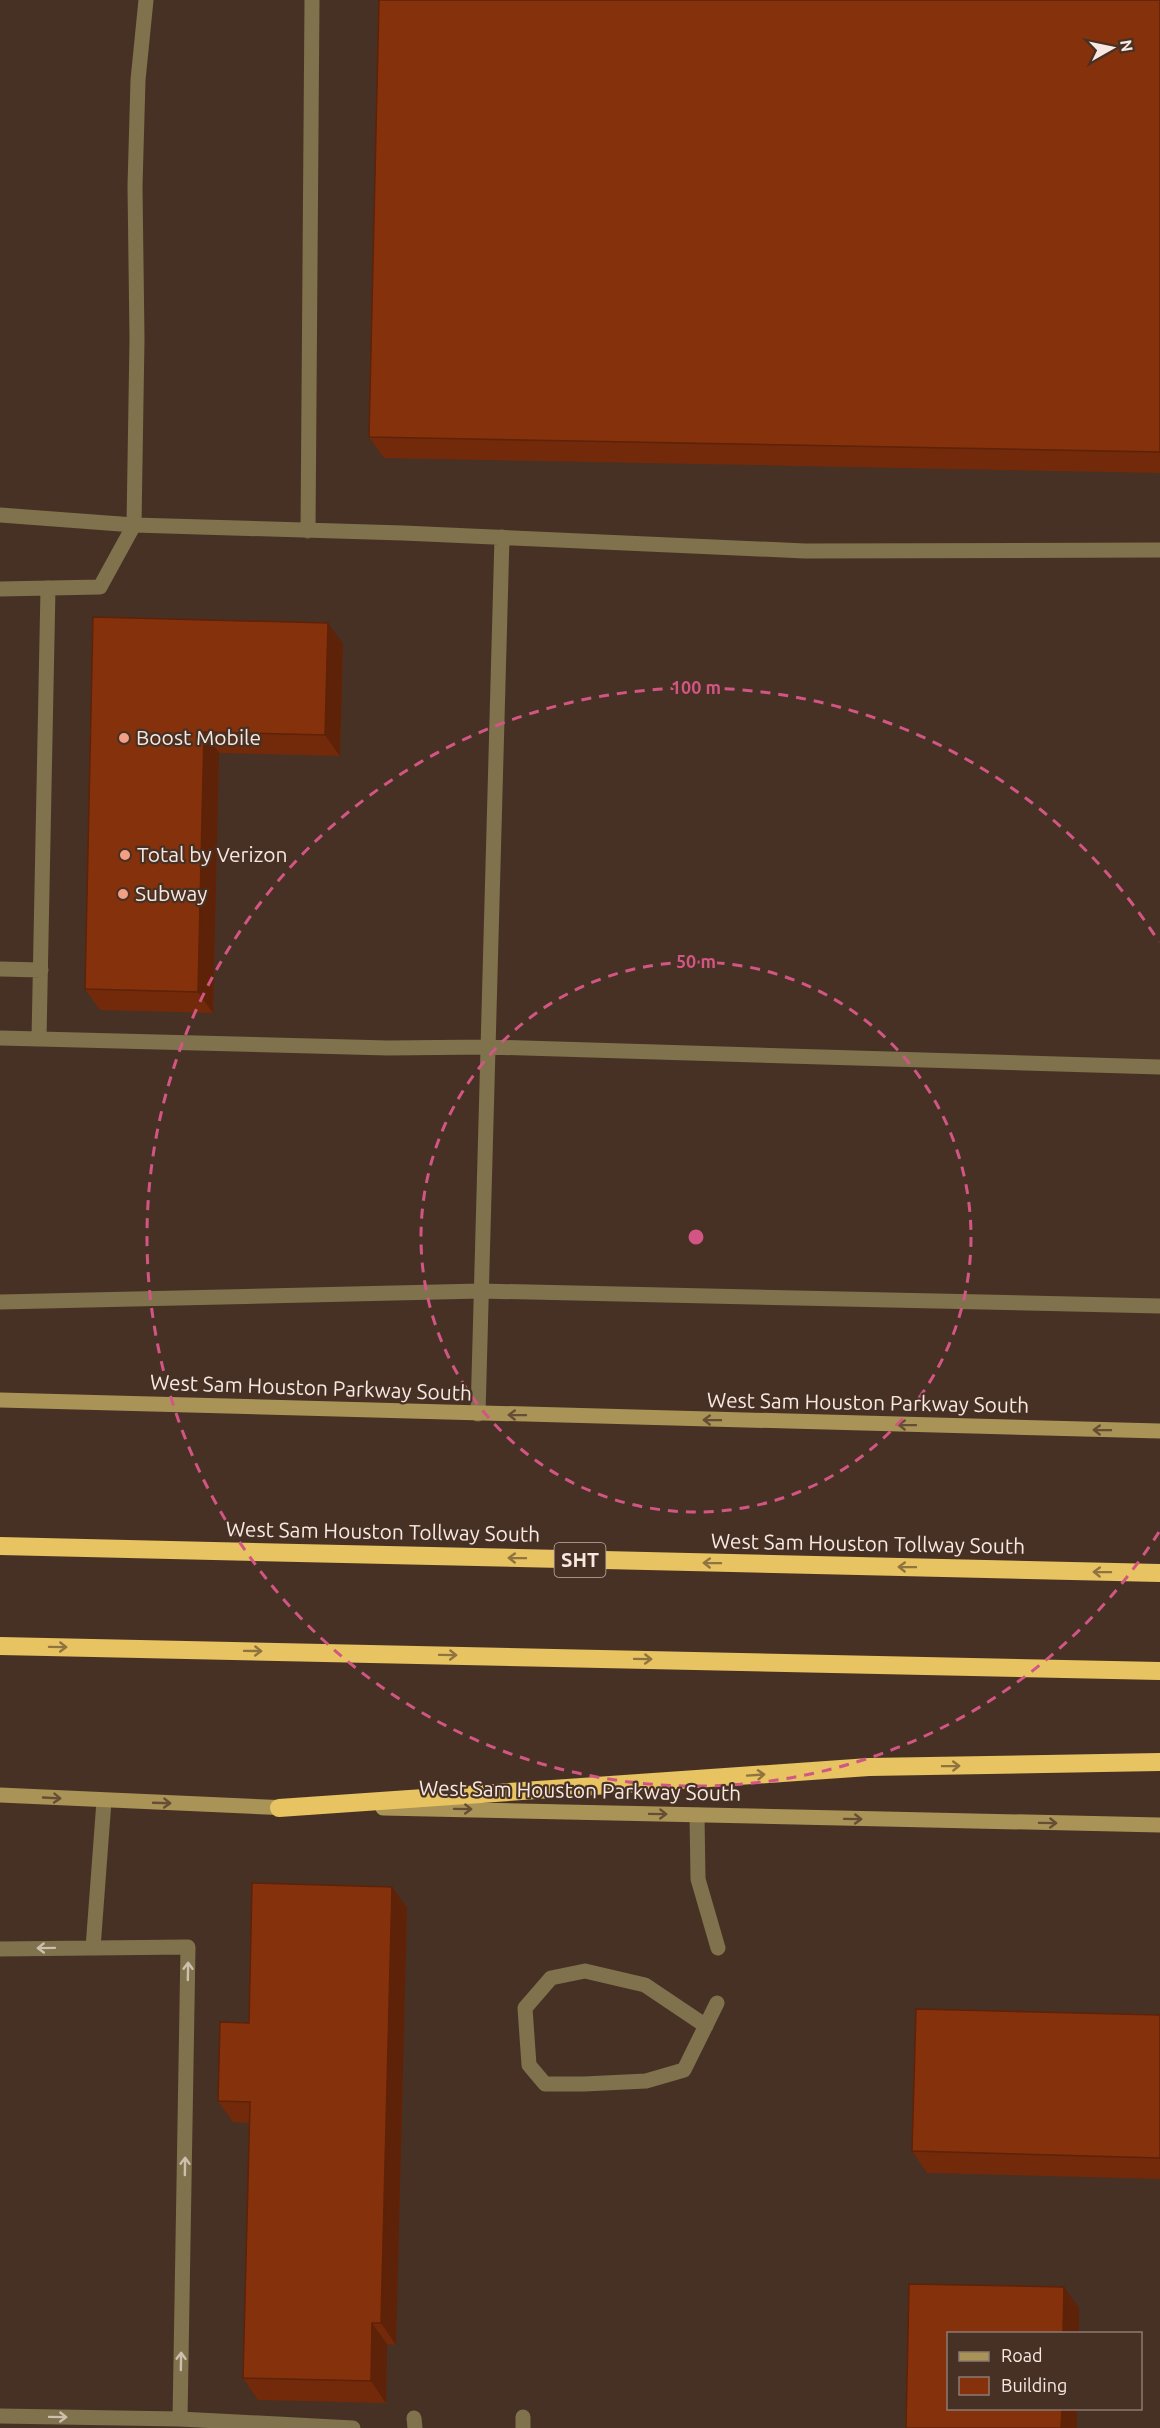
<svg xmlns="http://www.w3.org/2000/svg" width="1160" height="2428" font-family="Ubuntu,sans-serif">
<rect width="100%" height="100%" fill="#473125"/>
<g fill="none" stroke-linecap="round" stroke-linejoin="round">
<path stroke="#80724d" stroke-width="15" d="M0,515L134,525L403,533L805,551L1160,550
M308,531L312,0
M0,589L100,587L134,525L137,339L135,186L138,80L146,0
M0,969L41,970
M0,1038L388,1048L488,1047L1160,1067
M39,1039L48,588
M0,1302L481,1291L1160,1306
M478,1414L502,537
M697,1815L698,1879L718,1948
M93,1948L104,1801
M0,1949L188,1947L180,2419
M706,2026L645,1985L585,1971L551,1978L525,2008L529,2065L545,2084H584L646,2081L684,2070L717,2003
M0,2416L180,2419L353,2428
M414,2418L415,2428
M523,2428V2417"/>
<path stroke="#aa9357" stroke-width="15" d="M0,1400L1160,1431
M0,1795L290,1808
M383,1808L1160,1825"/>
<path stroke="#e7c361" stroke-width="18" d="M0,1546L1160,1573
M0,1646L1160,1671
M279,1808L869,1767L1160,1762"/>
</g>
<path fill="#722a0a" d="M1160,0V473L384,458L369,437Z
M93,617L343,644L340,756L219,753L213,1013L100,1010L85,989Z
M392,1887L407,1908L396,2345L387,2344L386,2403L258,2400L243,2378L250,2123L233,2122L218,2101L249,2023Z
M1160,2015V2179L927,2173L912,2151Z"/>
<path fill="#5d2208" d="M328,623L343,644L340,756L325,735Z
M204,732L219,753L213,1013L198,992Z
M392,1887L407,1908L396,2345L381,2323Z
M1064,2287L1079,2308V2334H1063Z
M372,2323L387,2344L386,2403L371,2381Z
M1062,2409H1077V2428H1061Z"/>
<path fill="#85310c" stroke="#5d2208" stroke-width="1.5" d="M379,0H1160V452L369,437Z
M93,617L328,623L325,735L204,732L198,992L85,989Z
M252,1883L392,1887L381,2323H372L371,2381L243,2378L250,2102L218,2101L220,2022L249,2023Z
M916,2009L1160,2015V2158L912,2151Z
M909,2284L1064,2287L1063,2334H948V2409H1062L1061,2428H906Z"/>
<defs><path id="oneway-shaft" d="M-6 0H5M1.5-3L5.5 0L1.5 3" fill="none" stroke-width="1.6" stroke-linecap="round" stroke-linejoin="round" transform="scale(1.5)"/></defs>
<g stroke="#654e34">
<use href="#oneway-shaft" transform="translate(517 1415) rotate(-179)"/>
<use href="#oneway-shaft" transform="translate(712 1420) rotate(-179)"/>
<use href="#oneway-shaft" transform="translate(907 1425) rotate(-179)"/>
<use href="#oneway-shaft" transform="translate(1102 1430) rotate(-179)"/>
<use href="#oneway-shaft" transform="translate(52 1798) rotate(3)"/>
<use href="#oneway-shaft" transform="translate(162 1803) rotate(2)"/>
<use href="#oneway-shaft" transform="translate(463 1809) rotate(1)"/>
<use href="#oneway-shaft" transform="translate(658 1814) rotate(1)"/>
<use href="#oneway-shaft" transform="translate(853 1819) rotate(1)"/>
<use href="#oneway-shaft" transform="translate(1048 1823) rotate(1)"/>
</g>
<g stroke="#8f7340">
<use href="#oneway-shaft" transform="translate(517 1558) rotate(-179)"/>
<use href="#oneway-shaft" transform="translate(712 1563) rotate(-179)"/>
<use href="#oneway-shaft" transform="translate(907 1567) rotate(-179)"/>
<use href="#oneway-shaft" transform="translate(1102 1572) rotate(-179)"/>
<use href="#oneway-shaft" transform="translate(58 1647) rotate(1)"/>
<use href="#oneway-shaft" transform="translate(253 1651) rotate(1)"/>
<use href="#oneway-shaft" transform="translate(448 1655) rotate(1)"/>
<use href="#oneway-shaft" transform="translate(643 1659) rotate(1)"/>
<use href="#oneway-shaft" transform="translate(951 1766) rotate(-1)"/>
<use href="#oneway-shaft" transform="translate(756 1775) rotate(-4)"/>
</g>
<g stroke="#cdbfad">
<use href="#oneway-shaft" transform="translate(46 1948) rotate(179)"/>
<use href="#oneway-shaft" transform="translate(188 1971) rotate(-89)"/>
<use href="#oneway-shaft" transform="translate(185 2166) rotate(-89)"/>
<use href="#oneway-shaft" transform="translate(181 2361) rotate(-89)"/>
<use href="#oneway-shaft" transform="translate(58 2417) rotate(1)"/>
</g>
<g fill="none" stroke="#d25683" stroke-width="3" stroke-dasharray="10 8">
<circle cx="696" cy="1237" r="275"/>
<path d="M1159 1532A549 549 0 1 1 1159 942"/>
</g>
<g fill="#f39f85" stroke="#473125" stroke-width="2">
<circle cx="124" cy="738" r="6"/>
<circle cx="125" cy="855" r="6"/>
<circle cx="123" cy="894" r="6"/>
</g>
<g text-anchor="middle" stroke-width="4.5" stroke-linejoin="round" paint-order="stroke">
<rect fill="#473125" stroke="#c2b1a9" stroke-width="1.5" x="554.5" y="1543" width="51" height="34" rx="4.5"/>
<g font-size="20" font-weight="bold" fill="#f7e8e1">
<text x="580" y="1567">SHT</text>
</g>
<g font-size="21" fill="#f7e8e1" stroke="#473125" text-anchor="start">
<text x="136" y="745">Boost Mobile</text>
<text x="137" y="862">Total by Verizon</text>
<text x="135" y="901">Subway</text>
</g>
<g font-size="21" fill="#f7e8e1" stroke="#473125">
<text transform="translate(311 1388) rotate(2)" y="7">West Sam Houston Parkway South</text>
<text transform="translate(868 1403) rotate(1)" y="7">West Sam Houston Parkway South</text>
<text transform="translate(383 1532) rotate(1)" y="7">West Sam Houston Tollway South</text>
<text transform="translate(868 1544) rotate(1)" y="7">West Sam Houston Tollway South</text>
<text transform="translate(580 1791) rotate(1)" y="7">West Sam Houston Parkway South</text>
</g>
</g>
<circle cx="696" cy="1237" r="9" fill="#d25683" stroke="#473125" stroke-width="3"/>
<g font-size="18" text-anchor="middle" font-weight="bold" fill="#d25683" stroke="#473125" stroke-width="4.5" stroke-linejoin="round" paint-order="stroke">
<text x="696" y="694">100 m</text>
<text x="696" y="968">50 m</text>
</g>
<rect x="947" y="2332" width="195" height="78" fill="#473125" stroke="#8d7a70" stroke-width="1.5"/>
<rect x="959" y="2352" width="30" height="9" fill="#aa9357" stroke="#8d7a70" stroke-width="1.5"/>
<text x="1001" y="2362" font-size="18" fill="#f7e8e1">Road</text>
<rect x="959" y="2377" width="30" height="18" fill="#85310c" stroke="#8d7a70" stroke-width="1.5"/>
<text x="1001" y="2392" font-size="18" fill="#f7e8e1">Building</text>
<g transform="translate(1112 48) rotate(81)" stroke="#473125" stroke-width="4.5" paint-order="stroke">
<path d="M0-4.5L10 22L0 15L-10 22Z" fill="#f7e8e1"/>
<text y="-9" font-size="16" font-weight="bold" text-anchor="middle" fill="#f7e8e1">N</text>
</g>
</svg>
